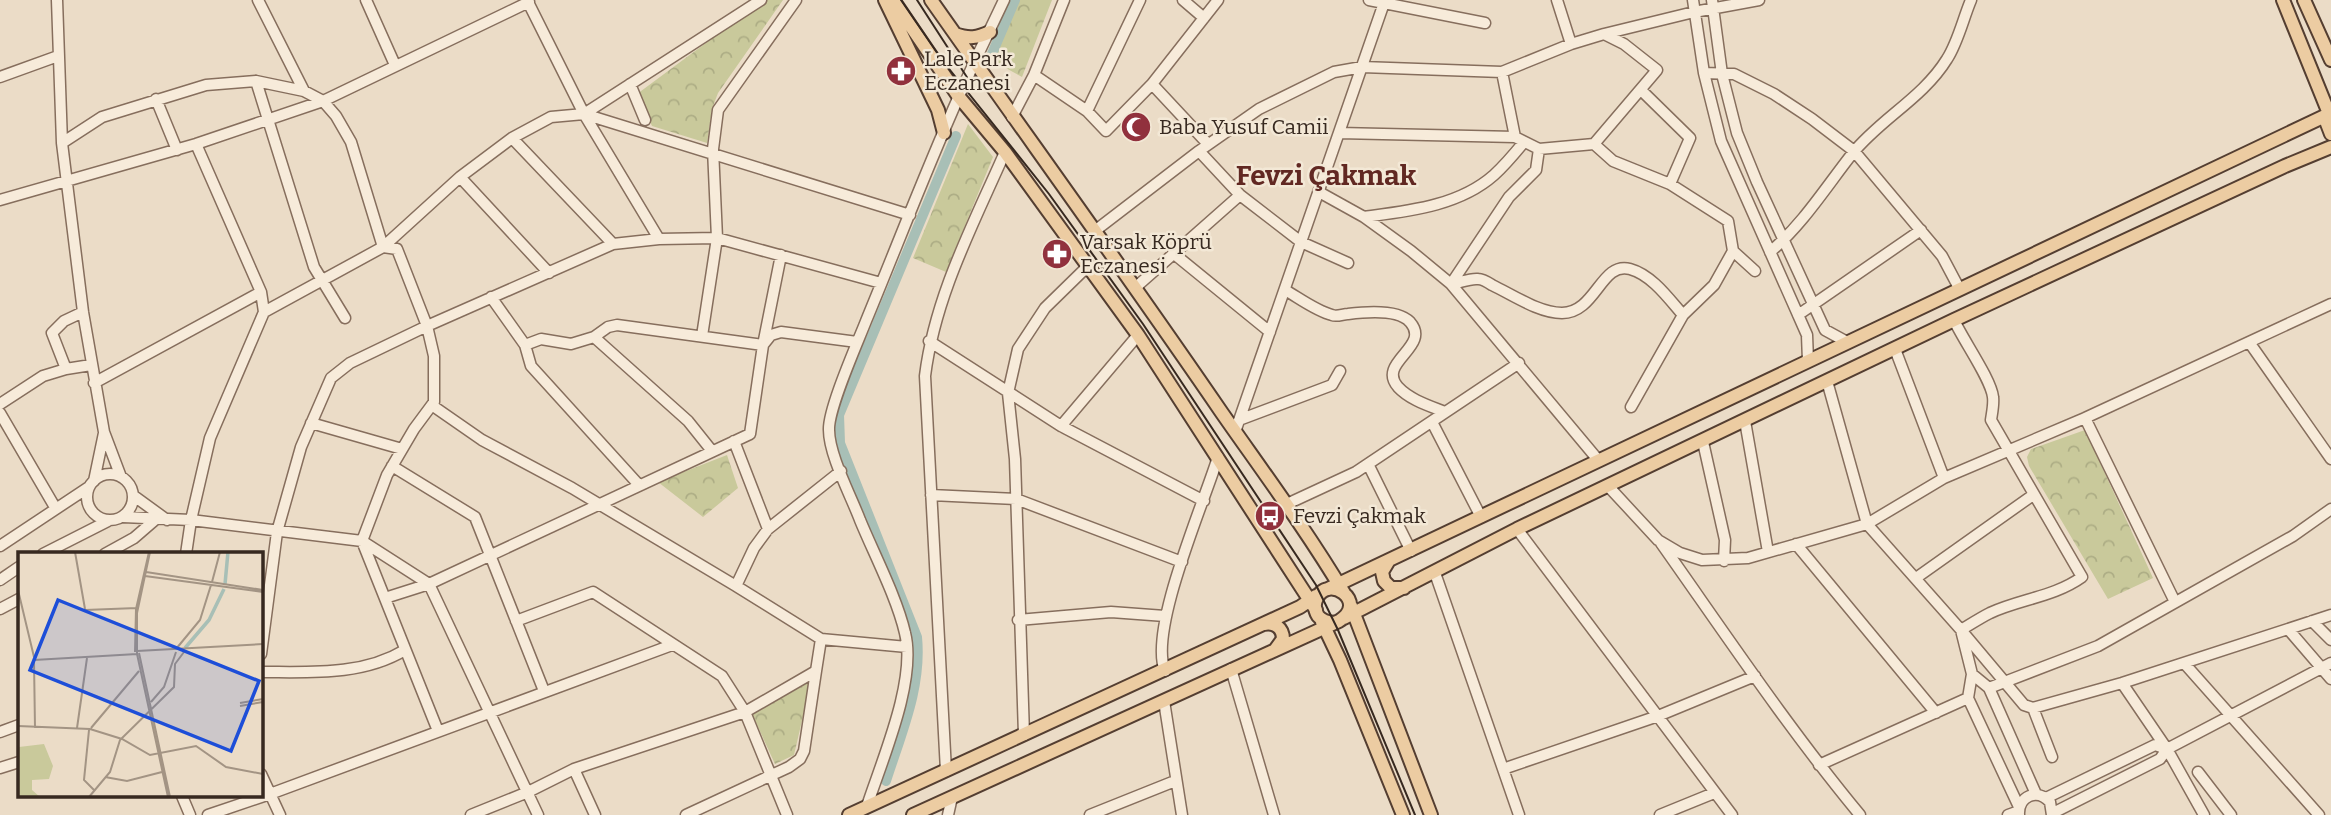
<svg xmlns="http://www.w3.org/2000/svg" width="2331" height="815" font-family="Bitter,serif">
<defs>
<pattern id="park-crowns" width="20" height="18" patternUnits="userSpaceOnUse" patternTransform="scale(1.75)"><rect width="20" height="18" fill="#c9c99b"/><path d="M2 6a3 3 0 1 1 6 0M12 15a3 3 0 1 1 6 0" fill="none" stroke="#adad85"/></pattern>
</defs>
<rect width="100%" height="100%" fill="#ebdcc7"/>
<path fill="url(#park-crowns)" d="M764,0H783L718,93L712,109L707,143L652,126L637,94Z
M1019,0H1052L1022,77L993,61Z
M968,124L993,157L946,272L913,258Z
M2085,430L2153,578L2108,599L2029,466L2027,457L2031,449Z
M727,455L738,488L703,517L658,482Z
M808,683L810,686L794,755L775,764L752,714Z"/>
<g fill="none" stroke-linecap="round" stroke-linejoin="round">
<path stroke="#a8bfb6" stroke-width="10" d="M991,56L1015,0
M886,781C901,734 922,687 917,637L840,443L839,415L956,136"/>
<g stroke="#866e5d" stroke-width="13">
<path id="minor" d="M57,0L62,143L83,312L104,432L121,477
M258,0L304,91
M366,0L395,65
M527,0L584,114L659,239
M1183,0L1204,18
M1369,0L1485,23
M1557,0L1571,44
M1693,0L1704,73L1721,141L1807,335L1808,361
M1712,0L1722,74L1737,133L1757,182L1825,330L1847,342
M1604,34L1694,12L1759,0
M1502,72L1515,137
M1704,73L1734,74L1774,94L1812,119L1854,151L1942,256L1959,288
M1034,75L1087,111L1106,131L1152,84L1218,0
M0,77L58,56
M256,81L314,267L345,318
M630,84L645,120
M1152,84L1208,144
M1641,90L1690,138L1670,184
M156,99L177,150
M1087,111L1140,0
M584,114L761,0
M1012,117L1034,75L1064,0
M512,138L613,244
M62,143L102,117L206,85L256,81L304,91L323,101L336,116L351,142L383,247
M196,144L261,292L264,312
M1594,144L1613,161L1670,184L1728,221L1733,251L1755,271
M1199,151L1240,195L1301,242L1348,263
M460,177L549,273
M1319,192L1364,217L1411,251L1451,284L1599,461
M0,200L196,144L323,101L529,2
M1364,217C1409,211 1459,206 1494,175C1505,165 1515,153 1524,142
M1096,230L1199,151L1259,109L1334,72L1362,67L1502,72L1571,44L1604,34L1624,44L1657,70L1594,144L1539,149L1515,137L1339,133
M383,247L397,249L427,326L434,356V402L414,429L387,475L362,541L438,731
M1770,252C1803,224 1826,187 1852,154C1880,119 1923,98 1947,59C1958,42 1963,19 1971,0
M1173,253L1270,332
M1451,284C1459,283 1470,278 1478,279C1482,279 1489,283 1492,285C1513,295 1539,313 1562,313C1596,313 1601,261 1630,269C1652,275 1669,299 1683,315
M1451,284L1509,197L1536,170L1539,149
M1136,287L1240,195
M1285,290C1299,298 1316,311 1332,315C1337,317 1343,314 1348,314C1364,312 1398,309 1410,322C1432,347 1376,362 1398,387C1410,400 1430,406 1445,412
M491,297L525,345L531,366L639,485
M1798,315L1921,230
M1954,320C1963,340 1991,379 1993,397C1994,404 1992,413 1991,420L2082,577C2054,597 2020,599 1990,613C1980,618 1971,624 1961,630L1972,674L1968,698L2019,807
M702,336L717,238L713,149L718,110L796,0
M594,337L688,421L712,451
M929,341L1061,426L1204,501
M2249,342L2331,459
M525,345L541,339L571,344L594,337L608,327L617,325L763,345L771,335L781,332L857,342
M1895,349L1944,478
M66,369L52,333L64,321L83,312
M1827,381L1867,524L1944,478L2085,418L2331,304
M94,383L261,292
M0,404L43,376L66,369L91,365
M433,406L482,440L572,488L736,586L754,548L768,529L841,471
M1631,407L1683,315L1714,285L1733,251
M0,413L56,509
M2085,418L2175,602
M1239,420L1332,385L1340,371
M1745,421L1768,552
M1432,422L1481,517
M311,423L402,449
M1061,426L1138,335
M1235,432L1385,0
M734,441L768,529
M1703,442L1725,540L1724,561
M1368,464L1411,551
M392,466L475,517L544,691
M87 497a23 23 0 1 1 46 0a23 23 0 1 1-46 0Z
M94,481L104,433
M1608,486L1658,540L1680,553L1702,560L1748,558L1867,524L1961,630L2024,705L2033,708L2122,683L2331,615
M931,495L1016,499L1182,562
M134,496L167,520
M1287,504L1356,472L1519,363
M123,517L191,520L362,541L429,584L538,815
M1517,529L1732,815
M1661,543C1726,635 1788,728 1860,815
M1796,544L1936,713
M0,546L89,487
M43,554L108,521
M105,554L134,538L156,519
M186,554L191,520L210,438L264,312L383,247L460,177L512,138L551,117L584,114L910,215
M1435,573L1519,815
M1916,578L2033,495
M0,580L19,567
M736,586L821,639L907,647
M385,598L429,584L750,434L763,345L781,255
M0,609L19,599
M1018,620L1111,612L1165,616
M516,621L593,592L722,676L745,712L787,815
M2312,621L2331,640
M2288,629L2331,679
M261,654L277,532L301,447L331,378L350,363L427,326L613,244L659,239L717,238L881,283
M2184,663L2319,815
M1231,669L1274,815
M1165,671C1148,630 1204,503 1218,457
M261,672C310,672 362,676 405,650
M1972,674L1989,688L2036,794
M2122,683L2167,749L2204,815
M1989,688L2098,646L2293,536L2331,509
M1164,701L1182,815
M2033,708L2052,757
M0,732L19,725
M1024,735L1015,459L1008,393L1018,349L1045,308L1089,265
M1819,765L1968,698
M0,768L19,762
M1503,769L1658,716L1755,676
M946,771L925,376C935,296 973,225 1005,152
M2198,772L2231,815
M261,774L280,815
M182,796L190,815
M2046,798L2155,745L2167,749
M867,806C882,760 917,680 905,633C897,598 874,554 860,520C851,496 829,455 829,430C828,409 857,344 866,321C897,246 926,170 959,96C973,64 989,32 1004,0
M2053,813L2160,759L2167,749L2331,663
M208,815L270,794L672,645
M471,815L528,792L574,769
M595,815L574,769L745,712L816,671L821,639
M686,815L789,767L800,759L804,751L816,671
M948,815L952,797
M1090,815L1175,781
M1660,815L1714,793
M2008,815L2019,811
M2019,815C2018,796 2037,788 2050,802L2052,815"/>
</g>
<g stroke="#543e31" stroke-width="16">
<path id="major" d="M885,0L938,110L944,133
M893,0L959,97L1005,152L1138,335L1316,610
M931,0C1028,138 1127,274 1222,413C1264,473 1307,531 1344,593
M2283,0L2328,111
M2304,0L2331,60
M955,34C969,39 977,38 990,32
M2329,108L2326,121L2331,134
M1388,562L1382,572L1384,581L1391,588H1404
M1328,589L2327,115
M1351,606L1431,815
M1344,618L1517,529L1954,320L2285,166L2331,147
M1322,622L1340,660L1403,815
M1264,624C1275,622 1283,628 1283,639L1275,650
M849,815L1300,607L1316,596
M913,815L1339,621C1370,602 1327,572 1316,600C1314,605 1315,611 1318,616C1322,621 1327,622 1333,623"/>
</g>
<use href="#minor" stroke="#f7ebda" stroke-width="10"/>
<use href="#major" stroke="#eccca2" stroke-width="12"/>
<path stroke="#372920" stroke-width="2" d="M901,0L942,60L1049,194L1143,324L1316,585L1338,630L1415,815
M917,0L972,85"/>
</g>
<defs>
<g id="pharmacy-disc" transform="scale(1.575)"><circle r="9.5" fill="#91313d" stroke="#f3e8d6"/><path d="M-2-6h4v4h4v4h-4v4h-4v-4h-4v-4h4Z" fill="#fff"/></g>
<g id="mosque-disc" transform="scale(1.575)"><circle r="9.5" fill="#91313d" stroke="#f3e8d6"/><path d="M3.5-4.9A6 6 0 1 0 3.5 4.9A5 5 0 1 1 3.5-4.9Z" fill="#fff"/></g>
<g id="bus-disc" transform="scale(1.575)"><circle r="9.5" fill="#91313d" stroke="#f3e8d6"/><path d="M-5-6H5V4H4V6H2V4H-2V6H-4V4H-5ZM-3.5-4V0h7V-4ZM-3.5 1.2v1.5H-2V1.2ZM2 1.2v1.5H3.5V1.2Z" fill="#fff"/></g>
</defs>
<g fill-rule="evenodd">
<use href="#pharmacy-disc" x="901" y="71"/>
<use href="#mosque-disc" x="1136" y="127"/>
<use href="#pharmacy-disc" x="1057" y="254"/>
<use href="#bus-disc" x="1270" y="516"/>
</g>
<g text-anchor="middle" stroke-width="5" stroke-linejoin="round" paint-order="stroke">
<g font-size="21" fill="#372920" stroke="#f3e8d6" text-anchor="start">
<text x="924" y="66">Lale Park<tspan x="924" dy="24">Eczanesi</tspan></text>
<text x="1159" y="134">Baba Yusuf Camii</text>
<text x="1080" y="249">Varsak Köprü<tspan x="1080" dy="24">Eczanesi</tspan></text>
<text x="1293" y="523">Fevzi Çakmak</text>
</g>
<g font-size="28" font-weight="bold" fill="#612822" stroke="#f3e8d6">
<text x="1326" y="185">Fevzi Çakmak</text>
</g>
</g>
<g transform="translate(18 552)">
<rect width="245" height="245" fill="#ebdcc7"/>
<path d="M26,192L35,214L31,227L14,228V238L22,245H0L1,195Z" fill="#c9c99b"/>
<path fill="none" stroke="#a8bfb6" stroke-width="3.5" d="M207,32L210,0M167,96L191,68L206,37"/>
<path fill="none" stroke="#a39484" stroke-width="2" d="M57,0L67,57M132,0L119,61V102L150,245M128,20L245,38M127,24L245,40M194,30L202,0M0,38L16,105M67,58L119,56M158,97L182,68L193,33M119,99L245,92M117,100L118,57L131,0M121,101L152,245M16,108L119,102M16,109L17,176M133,150L146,135L158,100M222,151L245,147M222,154L245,150M0,174L72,177L104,187L132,203L178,194L208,215L245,222M59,176L69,106M73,176L121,119M71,178L66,228L76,238M87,225L109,229L144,220M71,245L92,220L102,188L156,135L157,112L166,100"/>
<path fill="#1d4ed8" fill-opacity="0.15" stroke="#1d4ed8" stroke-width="3.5" d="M40,48L241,129L213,199L12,118Z"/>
<rect width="245" height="245" fill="none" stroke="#372920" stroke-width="3.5"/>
</g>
</svg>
